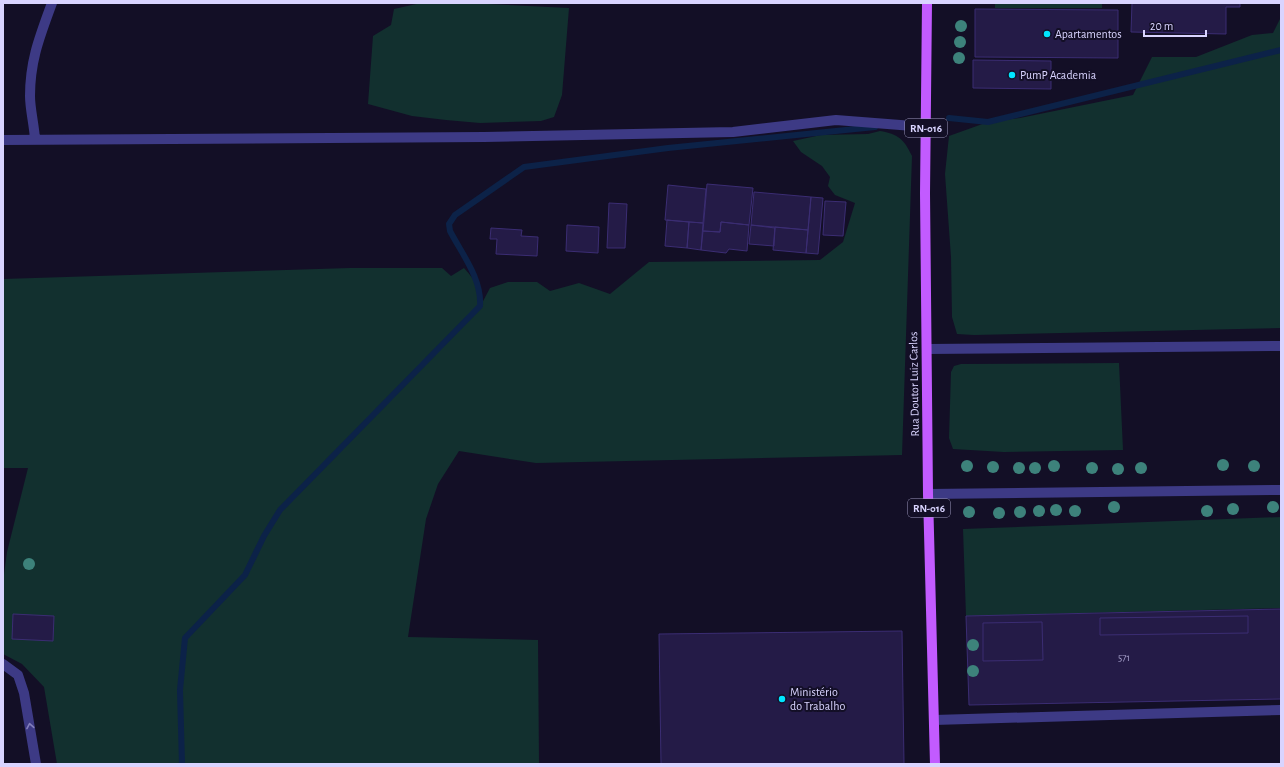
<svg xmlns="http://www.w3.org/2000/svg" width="1284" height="767" font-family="'Alegreya Sans',sans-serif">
<rect width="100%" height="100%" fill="#130f26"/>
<path fill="#12302f" d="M421,3H467L569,8L562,95L554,117L541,121L480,123L446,120L412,116L368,104L373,36L391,25L394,9Z
M995,3H1102V8H995Z
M1281,17V328L974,335L957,334L952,317L951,257L945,174L949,136L988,122L1020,118L1133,95L1152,57H1196L1252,35L1273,33Z
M880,131C898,134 904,139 912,156L902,455L536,463L459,451L438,484L426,519L408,637L538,640L539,764H57L44,687L22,664L3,654V582L7,552L28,468H3V279L350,268H442L451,276L464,268C476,282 480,286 481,305L490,288L508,282H537L550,291L579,283L610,294L649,262L820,260L843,242L855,203L835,195L828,186L830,177L822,166L801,152L793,141L821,135L868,134Z
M1119,363L1123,450L1004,452L953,449L949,438L951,372L954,366L961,364Z
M1281,517V608L966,616L963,529Z"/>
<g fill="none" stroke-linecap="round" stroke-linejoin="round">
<path stroke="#0c2248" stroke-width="6" d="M949,118L988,122L1281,50
M182,764L180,690L185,638L245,575L264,536L280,510L480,306C482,279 462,254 450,231L449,224L455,215L524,167L668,148L875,127"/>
</g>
<path fill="#241b47" stroke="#3b2d73" d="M1132,3H1240V7H1226V34L1131,32Z
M975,9L1118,10V58L975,57Z
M973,60L1051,61V89L973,88Z
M707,184L753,188L749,225L721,222L720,232L703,231Z
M668,185L706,189L703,223L665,220Z
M754,192L811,197L808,230L751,225Z
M811,197L823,198L818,254L806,253Z
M825,201L846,202L843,236L823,235Z
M609,203L627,204L625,248H607Z
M667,220L689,222L687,248L665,246Z
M689,222L703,223L701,250L687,248Z
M721,222L749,225L747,251L729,249L726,253L701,250L703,231L720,232Z
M567,225L599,227L598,253L566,251Z
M751,225L775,228L774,246L749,244Z
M775,227L808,230L806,253L773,250Z
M491,228L522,230L521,236L538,237L537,256L496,254L497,239H490Z
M1281,609V699L969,705L966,616Z
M13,614L54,616L53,641L12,639Z
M1248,616V633L1100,635V618Z
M1042,622L1043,660L983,661V623Z
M902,631L904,764H661L659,634Z"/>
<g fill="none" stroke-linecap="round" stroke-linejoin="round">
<path stroke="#3d3a85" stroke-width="10" d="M35,139C34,124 30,109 30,96C30,60 40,36 52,3
M3,140L484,137L733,132L836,120L926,127
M927,349L1281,346
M928,494L1281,490
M3,664L18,675L24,693L36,764
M934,720L1281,710"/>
<path stroke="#c25bff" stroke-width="10" d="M927,3L925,193L928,494L935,764"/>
</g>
<g fill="#3d827b">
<circle cx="961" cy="26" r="6"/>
<circle cx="960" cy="42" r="6"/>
<circle cx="959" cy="58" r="6"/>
<circle cx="1223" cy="465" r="6"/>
<circle cx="967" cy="466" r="6"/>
<circle cx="1054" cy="466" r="6"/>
<circle cx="1254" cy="466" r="6"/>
<circle cx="993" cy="467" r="6"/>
<circle cx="1019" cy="468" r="6"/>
<circle cx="1035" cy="468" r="6"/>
<circle cx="1092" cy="468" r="6"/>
<circle cx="1141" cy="468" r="6"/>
<circle cx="1118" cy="469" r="6"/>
<circle cx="1114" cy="507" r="6"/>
<circle cx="1273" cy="507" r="6"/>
<circle cx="1233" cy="509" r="6"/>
<circle cx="1056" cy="510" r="6"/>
<circle cx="1039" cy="511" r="6"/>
<circle cx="1075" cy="511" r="6"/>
<circle cx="1207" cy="511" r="6"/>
<circle cx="969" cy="512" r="6"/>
<circle cx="1020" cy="512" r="6"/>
<circle cx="999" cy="513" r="6"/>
<circle cx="29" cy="564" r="6"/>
<circle cx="973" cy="645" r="6"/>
<circle cx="973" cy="671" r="6"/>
</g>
<defs><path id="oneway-chevron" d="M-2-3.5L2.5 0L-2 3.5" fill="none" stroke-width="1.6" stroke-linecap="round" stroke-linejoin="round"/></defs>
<use stroke="#837fbc" href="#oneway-chevron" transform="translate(30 726) rotate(-100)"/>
<g fill="#00e5ff" stroke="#130f26" stroke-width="1.5">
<circle cx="1047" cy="34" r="4"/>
<circle cx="1012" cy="75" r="4"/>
<circle cx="782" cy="699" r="4"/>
</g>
<g text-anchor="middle" stroke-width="4" stroke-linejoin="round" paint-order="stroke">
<g font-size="10" fill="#aca6d1">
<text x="1124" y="661">571</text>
</g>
<g fill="#130f26" stroke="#9e99be" stroke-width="1">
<rect x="905" y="119" width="42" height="18" rx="3"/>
<rect x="908" y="499" width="42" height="18" rx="3"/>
</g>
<g font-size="11" font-weight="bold" fill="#d9d4ff">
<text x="926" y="132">RN-016</text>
<text x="929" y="512">RN-016</text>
</g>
<g font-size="12" fill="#d9d4ff" stroke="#130f26" text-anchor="start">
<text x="1055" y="38">Apartamentos</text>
<text x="1020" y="79">PumP Academia</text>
<text x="790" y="696">Ministério<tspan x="790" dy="14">do Trabalho</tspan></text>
</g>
<g font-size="12" fill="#d9d4ff" stroke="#130f26">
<text transform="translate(914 384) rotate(-91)" y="4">Rua Doutor Luiz Carlos</text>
</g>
</g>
<rect width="1284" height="767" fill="none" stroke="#d9d4ff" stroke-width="8"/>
<path d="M1144 30v6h62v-6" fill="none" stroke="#d9d4ff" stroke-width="2"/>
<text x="1150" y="30" font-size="12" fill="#d9d4ff" stroke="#130f26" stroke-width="3" paint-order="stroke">20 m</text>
</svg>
